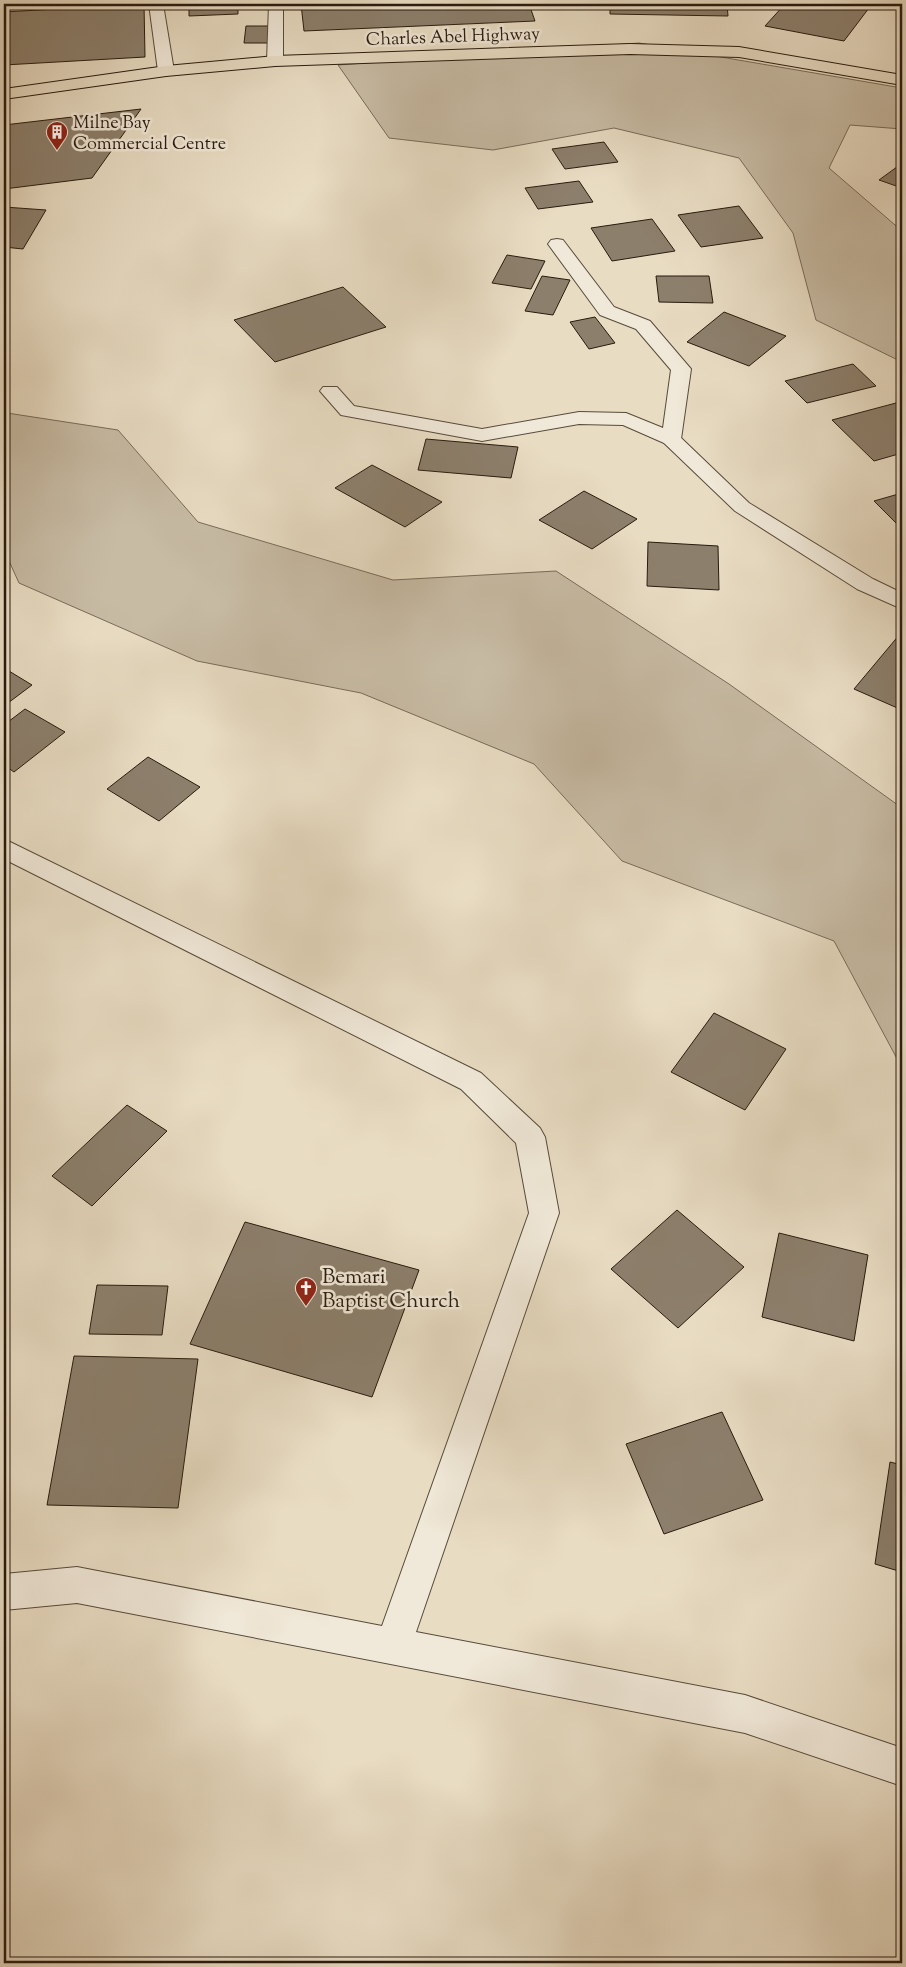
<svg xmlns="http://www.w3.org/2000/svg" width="906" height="1967" font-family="'Sorts Mill Goudy',serif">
<rect width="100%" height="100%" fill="#e8dcc3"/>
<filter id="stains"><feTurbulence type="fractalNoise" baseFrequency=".004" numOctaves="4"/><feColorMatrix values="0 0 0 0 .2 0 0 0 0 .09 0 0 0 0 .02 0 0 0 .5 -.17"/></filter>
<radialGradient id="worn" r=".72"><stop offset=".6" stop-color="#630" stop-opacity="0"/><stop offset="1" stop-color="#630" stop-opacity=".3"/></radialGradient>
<path fill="#c7bba4" stroke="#786b59" d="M639,43L902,88V129L850,125L829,168L902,231V362L816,320L793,233L739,158L614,128L493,150L389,138L338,65Z
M7,413L118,430L198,522L393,580L556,571L729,684L902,808V1068L834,941L622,861L534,764L361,693L197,661L19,583L4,550V418Z"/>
<path fill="#8c7f6c" stroke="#281b0e" d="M56,4H144L145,57L4,65V12L56,9Z
M189,4H238V14L189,16Z
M301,4H529L535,21L304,31Z
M610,4H727L728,16L610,14Z
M785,4H872L844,41L765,26Z
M246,26H272L270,43H244Z
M141,109L92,178L4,189V125Z
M604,142L618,162L565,169L552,149Z
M901,164L902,188L879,180Z
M579,181L593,202L538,209L525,188Z
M739,206L763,238L701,247L678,215Z
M4,207L46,210L23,249L4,247Z
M652,219L675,251L612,261L591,228Z
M507,255L545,261L531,289L492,283Z
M542,276L570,280L553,315L525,311Z
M656,276H709L713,303L659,302Z
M343,287L386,327L275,362L234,320Z
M724,312L786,336L749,366L687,342Z
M595,317L615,343L589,349L570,322Z
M853,364L876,386L807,403L785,381Z
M896,403L902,409V453L874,461L832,420Z
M426,439L518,447L511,478L418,470Z
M372,465L442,502L405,527L335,488Z
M584,491L637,519L592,549L539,520Z
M902,493V529L874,501Z
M648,542L718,546L719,590L647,586Z
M900,634L902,635V710L854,689Z
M4,668L32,685L4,706Z
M25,709L65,732L14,772L4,765V725Z
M148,757L200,787L159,821L107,789Z
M714,1013L786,1049L745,1110L671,1072Z
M127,1105L167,1131L92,1206L52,1176Z
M677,1210L744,1267L678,1328L611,1269Z
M245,1222L419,1270L372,1397L190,1344Z
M779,1233L868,1255L854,1341L762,1317Z
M97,1285L168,1286L162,1335L89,1334Z
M74,1356L198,1359L178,1508L47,1505Z
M722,1412L763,1500L664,1534L626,1444Z
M890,1462L902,1465V1572L875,1564Z"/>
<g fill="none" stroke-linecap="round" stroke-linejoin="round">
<g stroke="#584b3b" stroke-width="2">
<path id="lane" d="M149,4H163L174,71L171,74L166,76L158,71Z
M269,4H283V61L275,66L267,61Z
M557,239L563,240L614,307L650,321L691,369L681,439L678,443L671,445L664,443L623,425L579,424L482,441L341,415L320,391L323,387H337L354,406L482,429L579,412L626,413L663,428L671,370L636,329L600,315L548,244L551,240Z"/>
</g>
<g stroke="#584b3b" stroke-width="2">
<path id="street" d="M671,433L678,435L749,503L873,579L902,593V609L857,589L735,511L664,443L661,439L664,435Z
M4,839L481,1073L540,1128L545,1137L559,1213L416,1632L745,1695L902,1748V1786L745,1733L77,1603L4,1610V1574L77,1567L382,1626L529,1213L516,1143L461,1089L4,859Z"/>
</g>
<g stroke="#281b0e" stroke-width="2">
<path id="primary" d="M630,44L739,47L902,75V85L739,57L630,54L275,66L166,76L4,99V89L166,66L275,56Z"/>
</g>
<use href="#lane" fill="#f0e8d8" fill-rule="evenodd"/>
<use href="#street" fill="#f0e8d8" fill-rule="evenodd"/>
<use href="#primary" fill="#e8dcc3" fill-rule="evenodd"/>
</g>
<defs>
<g id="building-pin" transform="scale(1.125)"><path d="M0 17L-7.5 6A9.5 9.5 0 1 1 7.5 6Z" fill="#8f2418" stroke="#f0e8d8"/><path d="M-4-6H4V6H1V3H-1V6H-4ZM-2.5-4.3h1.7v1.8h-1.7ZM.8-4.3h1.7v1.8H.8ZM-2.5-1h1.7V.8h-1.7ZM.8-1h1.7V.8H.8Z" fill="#fff"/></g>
<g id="church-pin" transform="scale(1.125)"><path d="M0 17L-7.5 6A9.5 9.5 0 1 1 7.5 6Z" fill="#8f2418" stroke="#f0e8d8"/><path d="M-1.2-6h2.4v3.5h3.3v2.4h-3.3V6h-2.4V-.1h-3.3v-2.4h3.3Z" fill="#fff"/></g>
</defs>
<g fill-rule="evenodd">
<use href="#building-pin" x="57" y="132"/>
<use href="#church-pin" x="306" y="1288"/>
</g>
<g text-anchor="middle" stroke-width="5" stroke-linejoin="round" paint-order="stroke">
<g font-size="18" fill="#281b0e" stroke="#f0e8d8">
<text transform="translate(453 36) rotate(-2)" y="6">Charles Abel Highway</text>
</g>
<g font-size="18" fill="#281b0e" stroke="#f0e8d8" text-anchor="start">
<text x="73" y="128">Milne Bay<tspan x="73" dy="21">Commercial Centre</tspan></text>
</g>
<g font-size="21" fill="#281b0e" stroke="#f0e8d8" text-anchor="start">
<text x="322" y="1283">Bemari<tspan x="322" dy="24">Baptist Church</tspan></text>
</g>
</g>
<rect width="906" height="1967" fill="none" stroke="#e8dcc3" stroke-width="20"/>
<rect x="5" y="5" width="896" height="1957" fill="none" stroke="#281b0e" stroke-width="2.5"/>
<rect x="10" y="10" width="886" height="1947" fill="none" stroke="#281b0e"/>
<rect width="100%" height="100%" filter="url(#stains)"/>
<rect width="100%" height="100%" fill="url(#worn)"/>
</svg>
